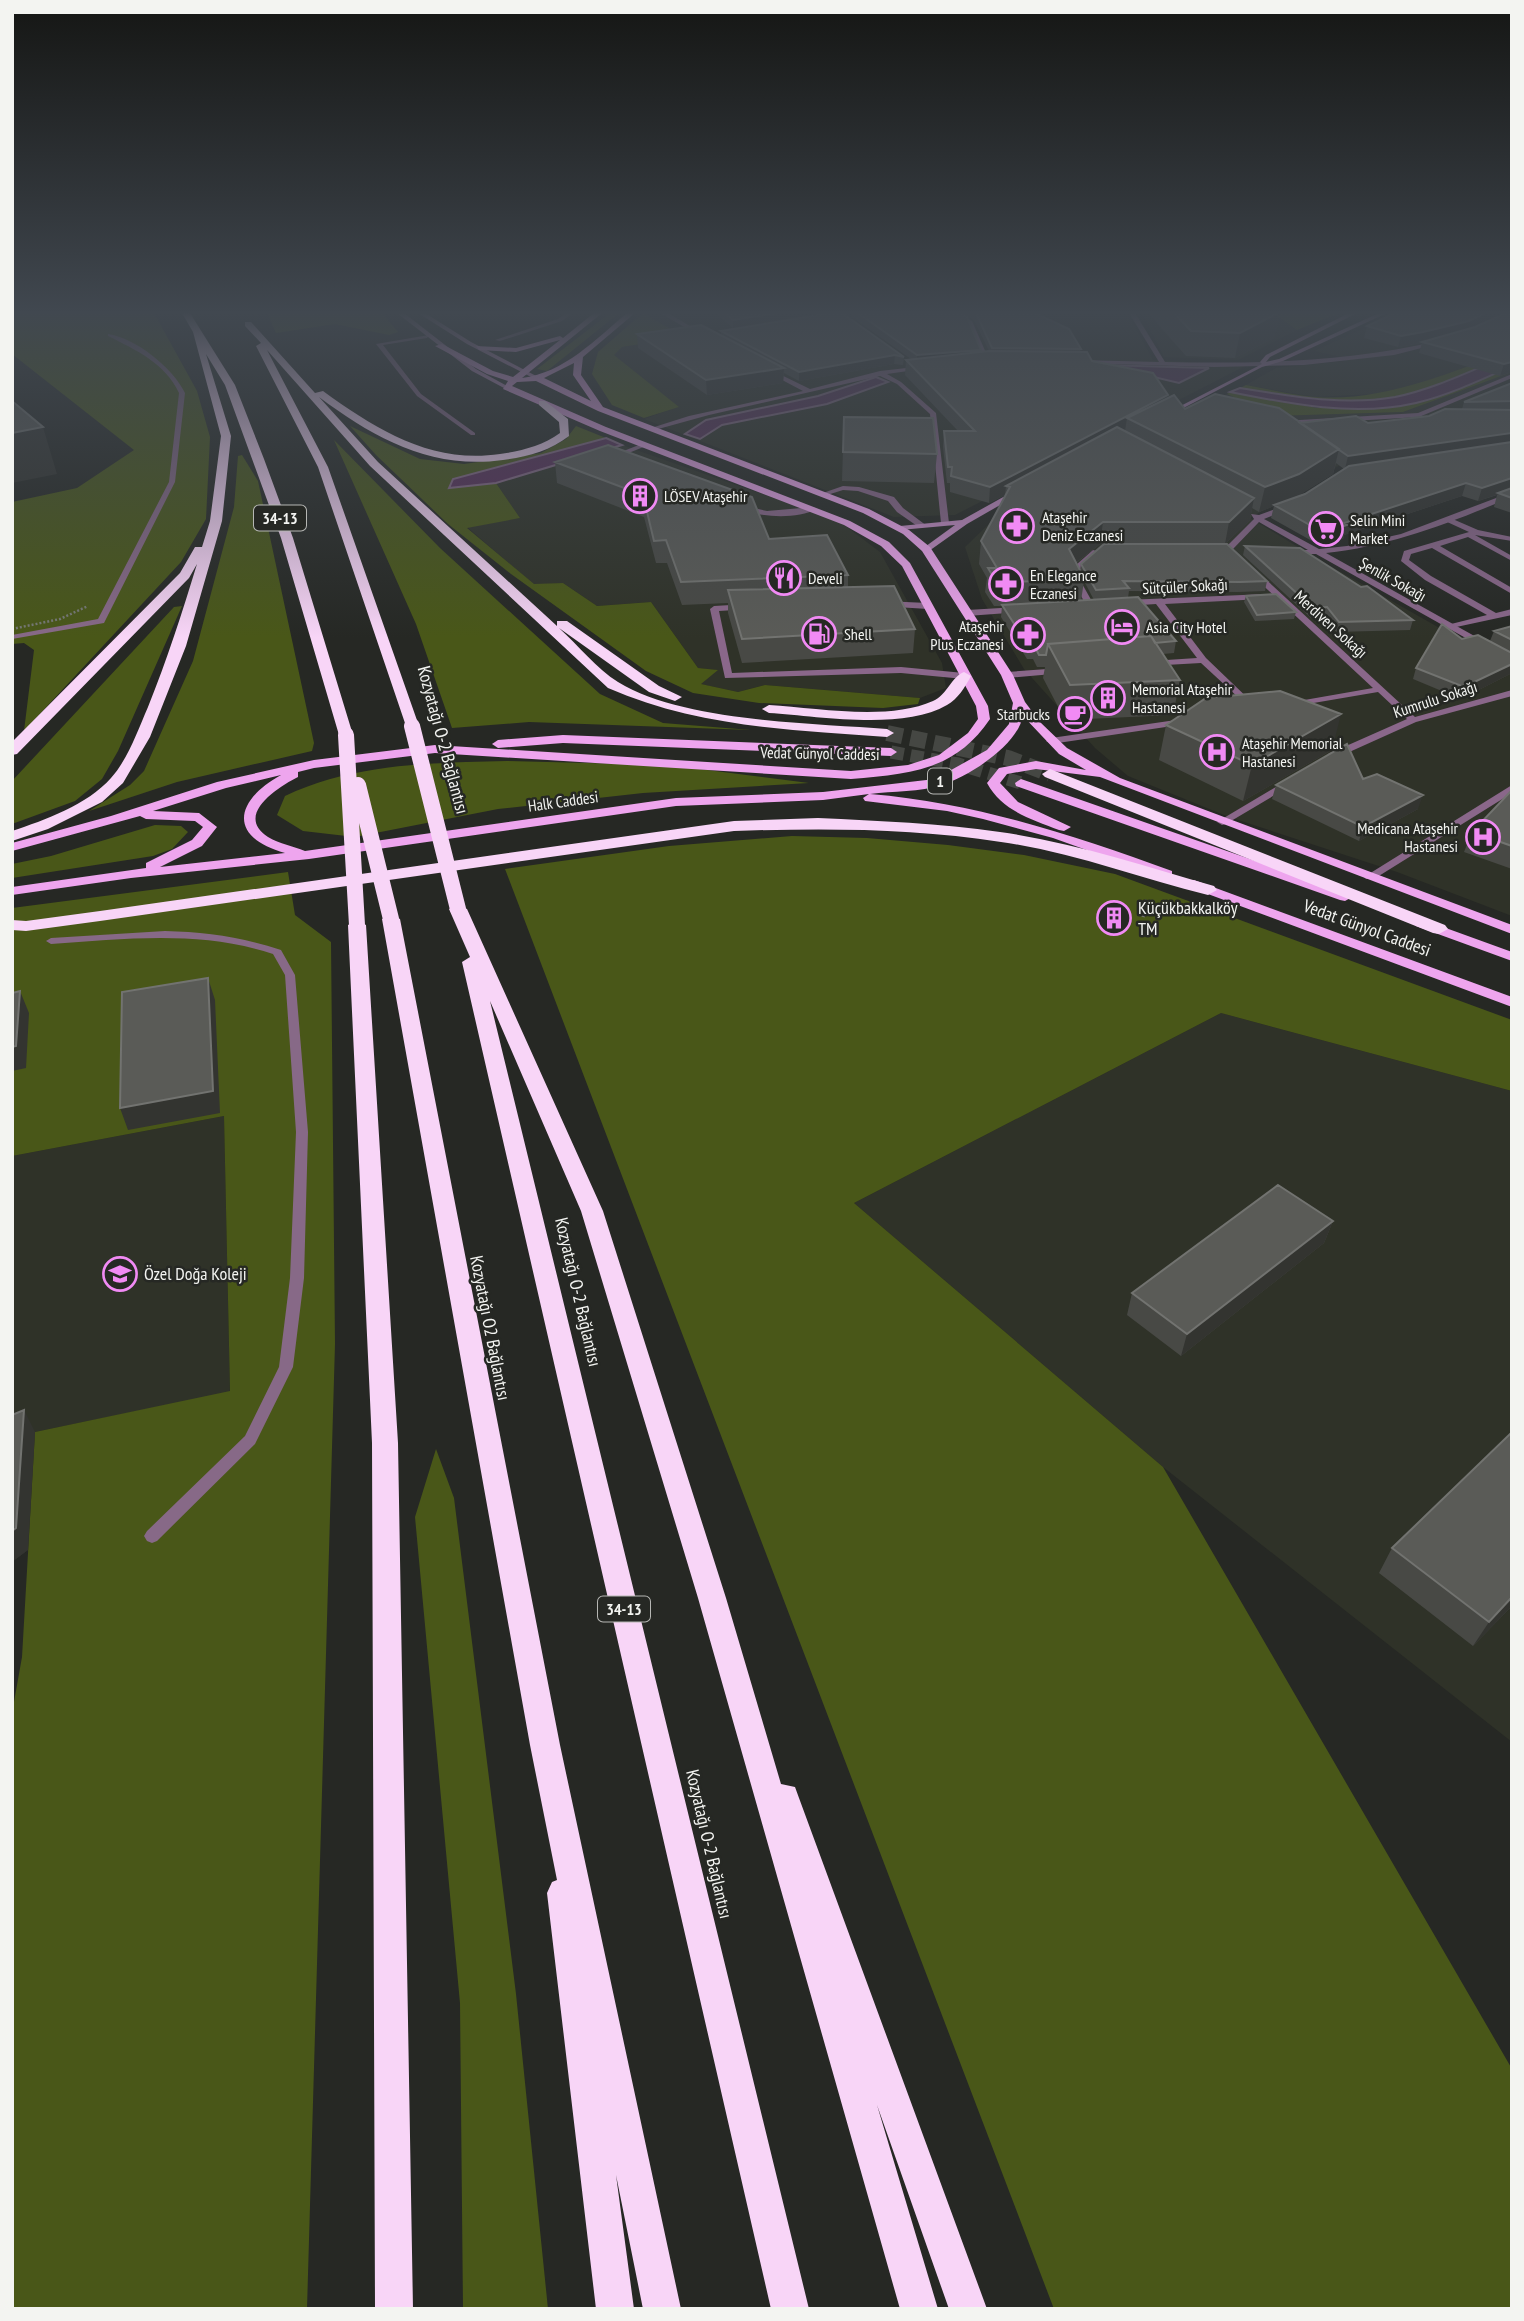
<svg xmlns="http://www.w3.org/2000/svg" width="1524" height="2321" font-family="'PT Sans Narrow',sans-serif">
<rect width="100%" height="100%" fill="#262824"/>
<path fill="#2f3228" d="M643,313H1127L1153,360L1247,365L955,515L894,517L644,419L678,407L614,355L622,347L682,337Z
M1142,313H1273L1297,330L1238,360L1164,357Z
M1398,313L1512,350L1406,389L1374,394L1315,397L1246,385L1276,368L1345,361L1341,357L1314,351Z
M1512,372V446L1340,465L1250,518L1316,558L1512,669V916L1397,872L1229,817L1128,776L1095,748L1024,669L982,599L965,547L993,520L1227,394L1274,416L1403,412Z
M622,445L839,521L880,552L942,663L946,688L920,698L765,685L738,692L700,684L717,670L698,668L651,602L597,606L563,583L534,585L467,527L520,518L496,483Z
M1221,1013L1512,1091V1742L1163,1467L854,1203Z
M224,1116L230,1392L35,1432L28,1550L12,1562V1156Z"/>
<path fill="#495718" d="M12,313H154L197,391L210,437L206,519L181,562L24,731L34,650L24,643L12,644V502L77,488L134,450L12,354Z
M267,313H382L398,332L389,335L335,324L276,333Z
M610,313H619L547,371L537,369Z
M643,313L684,337L622,347L614,355L679,407L644,418L612,405L592,374L598,352Z
M1273,313H1339L1297,330Z
M1512,350V354C1474,369 1435,389 1395,397C1343,406 1292,396 1240,388L1246,385C1269,389 1292,395 1315,397C1385,402 1447,373 1512,350Z
M1512,366V372L1403,412L1274,416L1227,394L1230,392L1317,408L1416,403L1476,382Z
M350,426L420,459L464,464L541,453L566,439L576,426L606,438L453,479L450,488L496,483L520,518L467,528L534,584L563,583L597,606L651,602L698,668L718,670L701,684L738,692L765,685L920,698L918,704L883,708L759,703L693,693L646,671L511,574L448,524L376,455Z
M334,440L440,548L600,694L663,723L751,730L529,722L452,728L416,624Z
M242,455L258,481L314,743L312,751L177,782L89,811L130,785L144,771L193,661L234,507L238,456Z
M182,606L118,751L102,779L75,801L12,824V781L174,607Z
M507,761L668,765L809,783L643,793L498,809L355,837L303,831L277,815L285,796C355,763 431,763 507,761Z
M155,825L181,826L188,832L172,849L153,856L12,878V864L51,856Z
M792,836L867,838L948,845L1024,855L1115,874L1512,1020V1091L1221,1013L854,1203L1163,1467L1512,2069V2309H1054L505,869L669,846Z
M288,872L295,915L331,942L335,1344L307,2309H12V1713L22,1657L35,1432L230,1391L224,1116L12,1156V908Z
M436,1449L454,1498L516,1994L548,2309H463L460,2003L415,1517Z"/>
<path fill="#592e5a" stroke="#876987" stroke-width="2" d="M1512,354V366C1481,380 1449,395 1416,403C1355,417 1290,404 1230,392L1240,388C1292,396 1343,406 1395,397C1435,389 1474,369 1512,354Z
M1103,365L1209,368L1179,383Z
M876,377L888,382L827,404L722,425L700,439L685,434L706,420L818,396Z
M606,438L622,445L496,483L449,488L453,479Z"/>
<g fill="none" stroke-linecap="round" stroke-linejoin="round">
<path fill="#876987" fill-rule="evenodd" d="M108,334C136,338 173,368 185,393L175,482L104,623L12,639V635L98,619L169,482L179,393C165,363 136,350 108,336Z
M165,931C206,932 242,937 281,950L295,975L308,1132L304,1278L293,1367L255,1444L157,1541L152,1543L147,1541L144,1536L147,1531L245,1436L279,1367L290,1278L296,1132L285,975L273,954C200,930 126,939 51,944L46,941L51,938Z"/>
<path stroke="#454743" stroke-width="13" stroke-dasharray="13 7" stroke-linecap="butt" d="M891,752L958,764L1021,783"/>
<path stroke="#454743" stroke-width="16" stroke-dasharray="16 8" stroke-linecap="butt" d="M887,733L1008,758L1050,774"/>
<path stroke="#767874" stroke-width="2.5" stroke-dasharray="2 2" stroke-linecap="butt" d="M12,629L60,619L88,606"/>
<path stroke="#767874" stroke-width="3.5" stroke-dasharray="2.5 2.5" stroke-linecap="butt" d="M1143,917L1147,899"/>
<path fill="#8a678a" fill-rule="evenodd" d="M429,335L427,338L383,345L421,394L475,433V435H471L417,396L376,344Z
M644,443L646,446L626,454L624,459L629,460V464L616,460L621,452Z
M843,486L859,487L894,497L903,508L927,526L920,528L897,512L888,501L858,491L843,490L824,496L820,494Z
M740,505L767,511L813,507L817,509C795,520 760,517 737,509L736,507Z
M1448,517L1478,530L1512,537V541L1475,535L1512,556V561L1468,537L1440,546L1512,588V594L1432,548L1411,554L1409,560L1431,576L1496,613L1512,609V615L1447,629V625L1487,615L1425,580L1401,561L1404,551L1469,532L1445,521L1444,519Z
M883,601L928,603L932,606L928,609L880,606L879,604Z
M748,604L752,607L751,609L719,611L732,673L901,667L964,673L969,676L964,679L901,673L725,678L710,609L714,606Z"/>
<path fill="#8a678a" fill-rule="evenodd" d="M566,313H573L562,321L500,341L495,340L558,319Z
M660,313H668L705,335L700,336Z
M837,313H854L824,319L821,317Z
M946,313H955L972,321L990,362L985,361L968,323Z
M1129,313H1135L1165,362C1258,364 1347,362 1438,341L1441,343L1394,355L1304,365L1214,367L1076,363L1078,360L1159,362Z
M924,366L922,369L887,374L901,382L936,413L949,523L945,525L941,523L930,414L897,384L880,376L709,415L651,431L648,429L689,416L803,391L767,372L769,369L810,389L880,371Z
M1512,374V378L1419,417L1283,425L1280,423L1283,421L1418,413Z
M1512,492V497C1452,522 1392,546 1326,553L1512,657V664L1316,554H1287V550H1308L1259,522L1233,549L1415,717L1512,690V696L1416,722L1336,758H1328V754L1407,719L1378,692L1290,707V703L1293,702L1373,688L1224,549L1254,519L1251,514L1259,515L1289,504H1292V508L1264,519L1319,549L1347,546L1401,534Z
M1093,550L1100,552L1076,573L1094,605L1090,608L1086,605L1068,572Z
M1266,594V598L1263,599L1165,604L1206,658L1256,706V710L1253,711L1201,663L1148,666V662L1151,661L1197,658L1156,604L1126,606L1122,603L1126,600Z
M1018,607L1021,608V612L967,616L963,613L967,610Z
M1061,668L1066,671L1064,673L1007,678L1002,675L1007,672Z
M1183,719L1186,720V724L1051,744L1046,741L1051,738Z
M1291,778L1296,781L1295,783L1226,824L1222,825L1217,822Z
M1512,785V793L1374,879H1366L1364,877Z"/>
<path fill="#c28ac2" fill-rule="evenodd" d="M397,313H404L476,369L509,387L504,388L472,371Z
M418,313H425L471,342L540,378L535,379L467,344Z
M1349,313H1357L1270,357L1266,362L1279,359L1379,313H1387L1283,361L1262,367L1170,415L1165,414L1262,364L1260,362L1266,355Z
M1014,491L1021,493L967,524L929,551L922,549L955,525L900,530L896,528L900,526L962,520Z"/>
<path fill="#eea5ee" fill-rule="evenodd" d="M594,313H602L522,378C564,373 596,339 627,313H635L583,357L581,375L603,407L869,509L909,530L930,547L1013,675L1025,702L1040,722L1067,748L1120,778L1512,925V934L1100,777L1036,769L1007,774L1000,783L1018,802L1071,827L1064,831L1059,830C1031,819 1002,811 987,783L999,768L1036,761L1086,770L1059,754L1023,716C1017,746 969,776 942,785C920,792 893,791 870,794C976,803 1073,835 1172,871V877H1162L1053,838L983,819L947,811L865,801L863,798L869,794L823,800L676,806L309,859L131,878L12,895V887L146,868V863L192,840L203,827L195,821L146,819L140,816L12,851V843L111,816L217,782L314,760L435,745L851,771L908,765L939,755L968,733L978,719L976,706L902,566L881,546L844,525L600,431L503,389L508,381L487,374L435,346L442,344L493,371L513,377L560,340L516,352L479,350L476,346L516,348L560,336L563,338ZM574,363L573,375L591,401L544,378ZM536,381L598,411L863,513L903,534L922,551L1001,675L1013,703L1009,724L987,750L935,779L823,792L676,798L305,851C293,846 280,844 268,837C234,815 278,787 298,777V772L314,768L435,753L851,779C909,774 955,771 990,719L988,706L910,563L889,542L850,521L606,427L512,386L517,382ZM281,775C234,801 228,837 285,853L160,867L202,846L217,827L199,813L153,811L226,788Z
M563,735L891,748L897,752L891,756L563,743L498,748L492,744L498,740Z
M1021,779L1350,894L1352,897L1345,901L1340,900L1016,786L1015,783Z
M1194,880L1512,997V1007L1189,887V881Z
M1421,919L1512,952V961L1416,926L1414,923L1416,920Z"/>
<path fill="#f8d5f7" fill-rule="evenodd" d="M182,313H190L235,385L264,459L293,538L353,735L346,739L339,735L281,538L225,385L206,354L231,436L222,521L186,646L150,737L123,783L102,802L48,829L12,841V831C45,820 87,805 111,778C128,759 138,730 148,707C167,660 182,613 197,564L189,578L17,754L12,755V742L180,573L195,547H202L210,521L221,436L193,332Z
M245,322H251L315,393L323,391C377,430 431,464 500,454C521,451 542,446 560,433L559,422L539,405V401H545L568,419L569,436C550,451 526,457 503,460C431,470 374,438 319,397L378,462L557,626V621H567L659,686L682,697L675,701L649,692L559,628C578,645 597,669 618,682C683,722 812,723 887,729L894,733L887,737C791,730 697,727 608,688L370,466L267,350L328,467L419,726L417,729H407L318,467L256,346L261,343L245,326Z
M964,672L971,676C965,687 958,699 947,705C903,731 818,716 769,713L762,709L769,705C817,708 889,721 933,701C947,695 952,676 964,672Z
M1050,769L1445,925L1448,929L1439,934L1433,933L1045,777L1042,774Z
M818,818C879,821 940,823 1000,832C1073,842 1144,866 1214,886L1217,890L1208,895C1139,878 1072,852 1001,842C913,828 823,828 734,831L100,921L26,931L12,930V920L26,921L100,911L734,821Z
M458,904L467,909L603,1211L726,1598L781,1784L795,1787L799,1798L987,2309H949L877,2105L938,2309H900L698,1598L581,1211L490,1001L809,2309H771L462,962L470,957L449,909Z
M391,914L400,919L560,1745L681,2309H643L616,2175L634,2309H596L547,1893L552,1882L557,1880L530,1745L382,919Z
M357,920L366,925L398,1443L413,2309H375L372,1443L348,925Z"/>
<path stroke="#f8d5f7" stroke-width="16" d="M412,726L458,909
M346,735L357,925
M358,785L391,919"/>
</g>
<path fill="#484945" fill-rule="evenodd" d="M716,313H821L733,328Z
M852,313H959L981,350V352L989,351L974,320L961,313H1035L1081,349L1080,352L1092,361L1168,395L1167,398L1185,409L1300,423H1368L1429,416L1462,409L1464,402L1512,383V513L1494,507L1497,495L1478,501L1462,496L1344,535V538L1321,546L1271,518L1274,506L1259,512L1252,508L1250,520L1225,544L1267,581L1265,591L1238,592L1129,591L1128,598L1176,641L1174,653L1163,654L1180,680L1173,715L1065,720L1043,678L1045,667H1037L1033,659H1027L1001,617L1002,606H994L985,592L987,578L979,564L981,541L1005,497V495L989,503L950,492V483H947L943,447L944,431H958L905,375L906,360L911,359L852,317ZM1336,463L1344,469L1305,494L1294,498L1333,474ZM1100,544H1104L1081,564L1080,570L1076,563ZM1084,581L1094,600L1081,601Z
M1148,313H1279L1274,338L1235,358L1186,356Z
M1512,313V372L1500,376L1419,353L1422,343L1398,347L1364,338L1367,326Z
M721,331L904,357L903,365L894,364L799,381L784,373L783,383L707,395L638,348L637,334L721,335Z
M844,417L937,454L934,483L842,481Z
M555,462L769,539L848,575V587L915,629L913,653L742,663L728,613V603L682,605L667,563H656L644,517L557,483Z
M1245,546L1413,620L1410,630L1336,632L1325,617L1311,618L1243,555Z
M1246,596L1296,612L1294,619L1255,621L1244,602Z
M1512,626V673L1461,699L1413,679L1416,668L1490,641L1494,631Z
M1166,725L1332,750L1243,801L1159,760Z
M1363,779L1418,809L1359,841L1272,799L1276,785Z
M1512,790V869L1464,852L1472,832Z
M1333,1221L1324,1243L1181,1356L1127,1315L1132,1293Z
M1512,1432V1606L1473,1646L1379,1573L1392,1548Z"/>
<path fill="#333430" d="M776,313H821L733,328V320Z
M1279,313L1274,338L1235,358L1240,333Z
M1485,313H1506L1466,332L1422,342L1420,343L1398,347L1401,336Z
M981,350L980,358L917,363V355Z
M895,355L894,364L799,381V372Z
M1512,362V372L1500,376L1504,364Z
M784,368L783,383L707,395L706,380Z
M1168,395L1165,410L1127,418L1125,431L1010,487L1006,486L1005,495L989,503L990,487Z
M43,427L57,474L12,483V433Z
M1512,433V445L1345,469L1348,456Z
M1339,449L1333,474L1293,499L1259,512L1265,487Z
M1512,478L1511,490L1478,501L1482,488Z
M1466,483L1462,496L1344,535V538L1321,546L1324,533L1344,523Z
M1254,498L1250,520L1225,544L1229,522Z
M1103,522L1100,544L1065,571L1069,549Z
M1512,664V673L1461,699L1464,687Z
M1341,714L1332,750L1243,801L1252,765Z
M1423,795L1418,809L1359,841L1363,827Z
M208,978L215,1000L220,1113L128,1130L120,1108Z
M20,991L29,1013L26,1068L12,1071V1047Z
M1333,1221L1324,1243L1181,1356L1187,1334Z
M24,1410L35,1432L28,1550L12,1562V1531Z
M1512,1597V1606L1473,1646L1489,1622Z"/>
<path fill="#5a5b57" stroke="#727370" stroke-width="2" d="M725,313H776L733,320Z
M830,313H842L904,357L895,355L799,372L721,331Z
M858,313H959L967,317L981,350L917,355Z
M976,313H1035L1069,329L1081,349L992,348Z
M1174,313H1278L1240,333L1191,331Z
M1395,313H1485L1469,321L1423,332L1401,336L1367,326Z
M1506,313H1512V362L1504,364L1422,342L1475,327Z
M701,325L784,368L706,380L637,334Z
M989,351L1087,352L1092,361L1153,373L1168,395L990,487L951,476L952,467H948L944,431H975L906,360Z
M1512,383V401L1464,402Z
M1215,394L1279,408L1339,449L1299,474L1265,487L1127,418L1174,395L1185,409Z
M12,401L43,427L12,433Z
M1445,409L1512,410V433L1348,456L1300,423L1356,416L1368,423L1429,416Z
M844,417L933,418L937,454L843,452Z
M1117,427L1254,498L1229,522H1103L1069,549L1084,578L997,583L988,568H997L981,541L1010,487L1006,486Z
M1512,442V478L1482,488L1466,483L1344,523L1347,525L1324,533L1274,505L1305,494L1349,466Z
M608,445L752,497L769,539L827,535L848,575L681,582L666,540L654,541L643,495L555,462Z
M1512,488V498L1498,493Z
M1104,544H1227L1267,581L1240,582L1123,581L1129,588L1096,590L1081,564Z
M1245,546L1300,548L1361,587L1367,586L1413,620L1339,622L1327,607L1313,608Z
M894,586L915,629L742,639L728,590Z
M1276,594L1296,612L1257,615L1246,596Z
M1138,597L1176,641L1155,643L1151,636L1048,644L1046,655H1039L1035,647H1029L1002,605Z
M1442,624L1462,639L1478,635L1512,653V664L1464,687L1416,668Z
M1512,626V640L1494,631Z
M1151,636L1180,680L1070,685L1048,644Z
M1280,691L1341,714L1252,765L1166,725L1206,698Z
M1347,744L1363,779L1377,774L1423,795L1363,827L1276,785Z
M1512,790V846L1472,832Z
M208,978L213,1091L120,1108L122,992Z
M20,991L16,1046L12,1047V993Z
M1278,1185L1333,1221L1187,1334L1132,1293Z
M24,1410L16,1528L12,1531V1415Z
M1512,1432V1597L1489,1622L1392,1548Z"/>
<linearGradient id="sky" x2="0" y2="1"><stop stop-color="#151614"/><stop offset="0.49" stop-color="#414850"/><stop offset="1" stop-color="#414850" stop-opacity="0"/></linearGradient>
<rect width="1524" height="638" fill="url(#sky)"/>
<defs>
<g id="building-ring" transform="scale(1.75)"><circle r="9.5" fill="#262824" stroke="#f18af4" stroke-width="1.5"/><path d="M-4-6H4V6H1V3H-1V6H-4ZM-2.5-4.3h1.7v1.8h-1.7ZM.8-4.3h1.7v1.8H.8ZM-2.5-1h1.7V.8h-1.7ZM.8-1h1.7V.8H.8Z" fill="#f18af4"/></g>
<g id="pharmacy-ring" transform="scale(1.75)"><circle r="9.5" fill="#262824" stroke="#f18af4" stroke-width="1.5"/><path d="M-2-6h4v4h4v4h-4v4h-4v-4h-4v-4h4Z" fill="#f18af4"/></g>
<g id="supermarket-ring" transform="scale(1.75)"><circle r="9.5" fill="#262824" stroke="#f18af4" stroke-width="1.5"/><path d="M-6-5.5h2.5l.6 2H6L4.5 2H-2.5L-4.4-4H-6ZM-1.5 3.2a1.3 1.3 0 1 0 .1 0ZM3 3.2a1.3 1.3 0 1 0 .1 0Z" fill="#f18af4"/></g>
<g id="restaurant-ring" transform="scale(1.75)"><circle r="9.5" fill="#262824" stroke="#f18af4" stroke-width="1.5"/><path d="M-5-6h1v4h1v-4h1v4h1v-4h1v5L-1.5 .5V6h-2V.5L-5-1ZM5-6V6H3V1.5H1.5Q1.5-4 5-6Z" fill="#f18af4"/></g>
<g id="hotel-ring" transform="scale(1.75)"><circle r="9.5" fill="#262824" stroke="#f18af4" stroke-width="1.5"/><path d="M-6-4.5h1.5V1H6V5H4.5V3h-9V5H-6ZM-4 0a1.8 1.8 0 1 1 3.6 0ZM.5 0V-2.5h3Q6-2.5 6 0Z" fill="#f18af4"/></g>
<g id="fuel-ring" transform="scale(1.75)"><circle r="9.5" fill="#262824" stroke="#f18af4" stroke-width="1.5"/><path d="M-5.5-6h7V0h2V4h1.3V-2.5L3-4.5l.8-.8L6-3V5H2.5V1h-1V6h-7ZM-4.2-4.7v3.2H.2V-4.7Z" fill="#f18af4"/></g>
<g id="cafe-ring" transform="scale(1.75)"><circle r="9.5" fill="#262824" stroke="#f18af4" stroke-width="1.5"/><path d="M-5.5-4.5H6V0H3Q3 3.5 0 3.5H-2.5Q-5.5 3.5-5.5 0ZM3-3.2v2h1.7v-2ZM-6 4.5H4V6H-6Z" fill="#f18af4"/></g>
<g id="hospital-ring" transform="scale(1.75)"><circle r="9.5" fill="#262824" stroke="#f18af4" stroke-width="1.5"/><path d="M-5-5h3v3.5h4V-5h3V5h-3V1.5h-4V5h-3Z" fill="#f18af4"/></g>
<g id="school-ring" transform="scale(1.75)"><circle r="9.5" fill="#262824" stroke="#f18af4" stroke-width="1.5"/><path d="M0-5L7-2L0 1L-7-2ZM-4 1L0 2.5L4 1V4Q0 6-4 4Z" fill="#f18af4"/></g>
</defs>
<g fill-rule="evenodd">
<use href="#building-ring" x="640" y="496"/>
<use href="#pharmacy-ring" x="1017" y="526"/>
<use href="#supermarket-ring" x="1326" y="529"/>
<use href="#restaurant-ring" x="784" y="578"/>
<use href="#pharmacy-ring" x="1006" y="584"/>
<use href="#hotel-ring" x="1122" y="627"/>
<use href="#fuel-ring" x="819" y="634"/>
<use href="#pharmacy-ring" x="1028" y="635"/>
<use href="#building-ring" x="1108" y="698"/>
<use href="#cafe-ring" x="1075" y="714"/>
<use href="#hospital-ring" x="1217" y="752"/>
<use href="#hospital-ring" x="1483" y="837"/>
<use href="#building-ring" x="1114" y="918"/>
<use href="#school-ring" x="120" y="1274"/>
</g>
<g text-anchor="middle" stroke-width="5" stroke-linejoin="round" paint-order="stroke">
<g font-size="16" fill="#f3f4f1" stroke="#262824" text-anchor="start">
<text x="664" y="502">LÖSEV Ataşehir</text>
<text x="1042" y="523">Ataşehir<tspan x="1042" dy="18">Deniz Eczanesi</tspan></text>
<text x="1350" y="526">Selin Mini<tspan x="1350" dy="18">Market</tspan></text>
<text x="1030" y="581">En Elegance<tspan x="1030" dy="18">Eczanesi</tspan></text>
<text x="808" y="584">Develi</text>
<text x="1004" y="632" text-anchor="end">Ataşehir<tspan x="1004" dy="18">Plus Eczanesi</tspan></text>
<text x="1146" y="633">Asia City Hotel</text>
<text x="844" y="640">Shell</text>
<text x="1132" y="695">Memorial Ataşehir<tspan x="1132" dy="18">Hastanesi</tspan></text>
<text x="1050" y="720" text-anchor="end">Starbucks</text>
<text x="1242" y="749">Ataşehir Memorial<tspan x="1242" dy="18">Hastanesi</tspan></text>
<text x="1458" y="834" text-anchor="end">Medicana Ataşehir<tspan x="1458" dy="18">Hastanesi</tspan></text>
</g>
<g fill="#262824" stroke="#b6b7b4" stroke-width="2">
<rect x="254" y="505.5" width="52" height="25" rx="5"/>
<rect x="928" y="768.5" width="24" height="25" rx="5"/>
<rect x="598" y="1596.5" width="52" height="25" rx="5"/>
</g>
<g font-size="16" font-weight="bold" fill="#f3f4f1">
<text x="280" y="524">34-13</text>
<text x="940" y="787">1</text>
<text x="624" y="1615">34-13</text>
</g>
<g font-size="16" fill="#f3f4f1" stroke="#262824">
<text transform="translate(1393 579) rotate(29)" y="6">Şenlik Sokağı</text>
<text transform="translate(1185 586) rotate(-3)" y="6">Sütçüler Sokağı</text>
<text transform="translate(1331 624) rotate(42)" y="6">Merdiven Sokağı</text>
<text transform="translate(1435 699) rotate(-18)" y="6">Kumrulu Sokağı</text>
<text transform="translate(820 753) rotate(1)" y="6">Vedat Günyol Caddesi</text>
<text transform="translate(563 801) rotate(-8)" y="6">Halk Caddesi</text>
</g>
<g font-size="18" fill="#f3f4f1" stroke="#262824">
<text transform="translate(443 740) rotate(75)" y="6">Kozyatağı O-2 Bağlantısı</text>
<text transform="translate(1367 928) rotate(20)" y="6">Vedat Günyol Caddesi</text>
<text transform="translate(578 1292) rotate(77)" y="6">Kozyatağı O-2 Bağlantısı</text>
<text transform="translate(490 1328) rotate(79)" y="6">Kozyatağı O2 Bağlantısı</text>
<text transform="translate(709 1844) rotate(77)" y="6">Kozyatağı O-2 Bağlantısı</text>
</g>
<g font-size="18" fill="#f3f4f1" stroke="#262824" text-anchor="start">
<text x="1138" y="914">Küçükbakkalköy<tspan x="1138" dy="21">TM</tspan></text>
<text x="144" y="1280">Özel Doğa Koleji</text>
</g>
</g>
<rect width="1524" height="2321" fill="none" stroke="#f3f4f1" stroke-width="28"/>
</svg>
